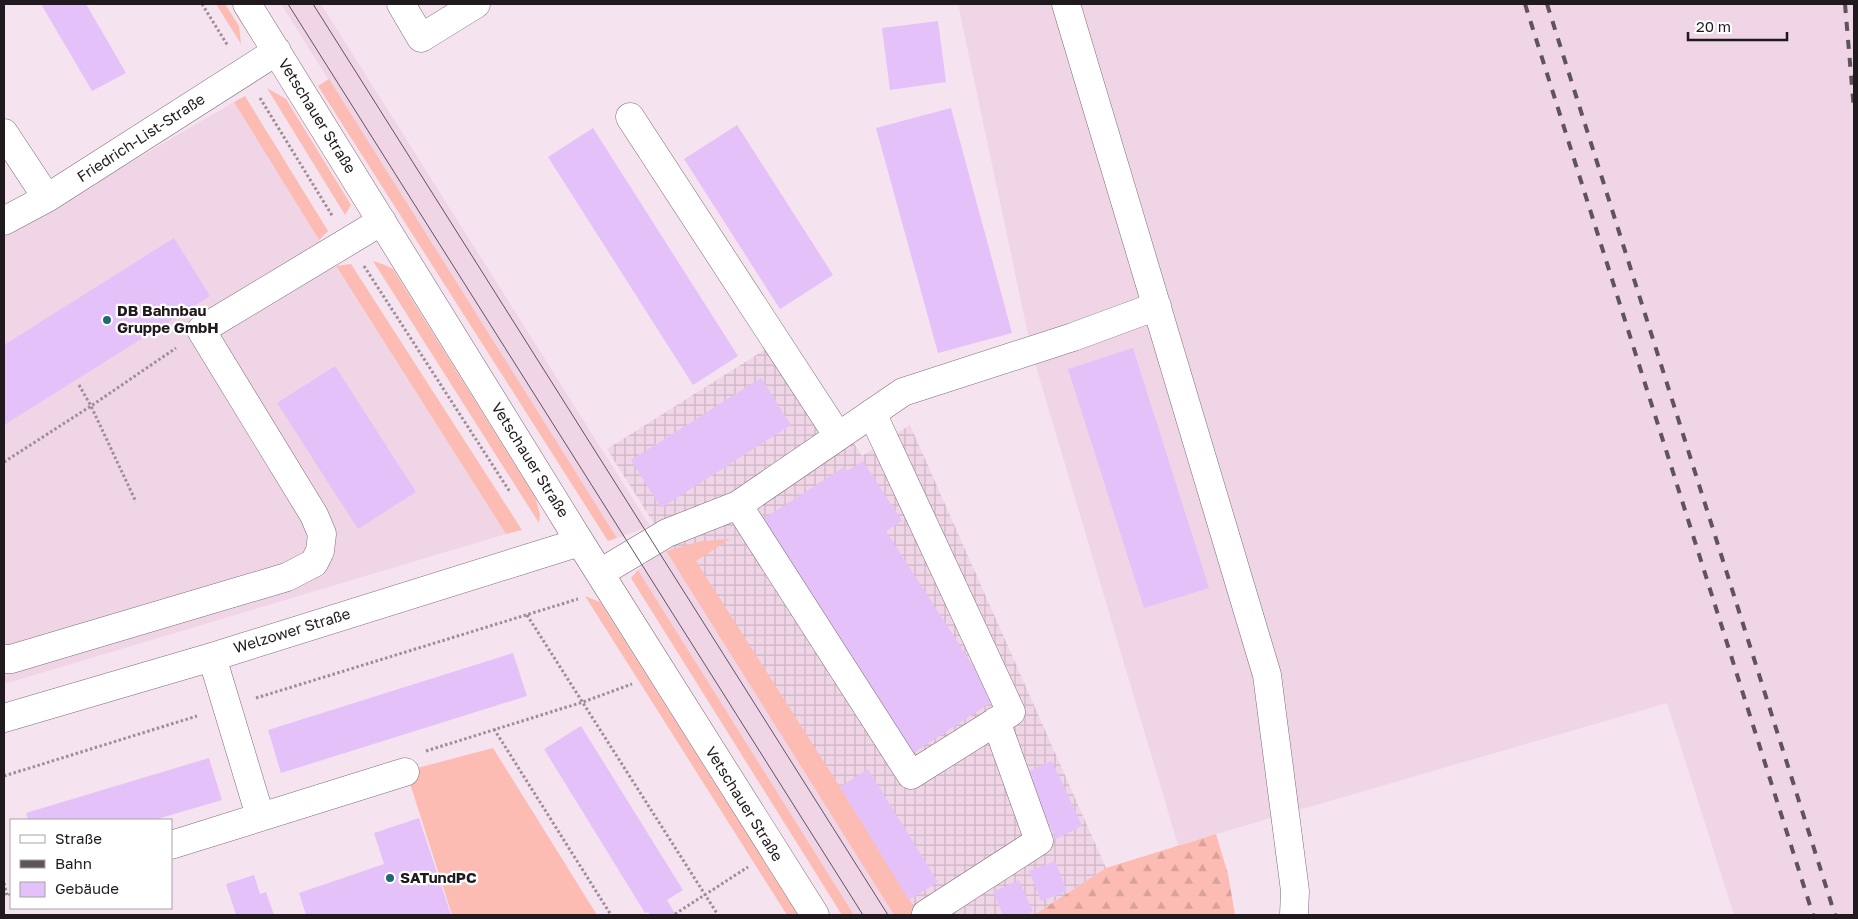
<svg xmlns="http://www.w3.org/2000/svg" width="1858" height="919" font-family="'Golos Text',sans-serif">
<defs>
<pattern id="industrial-grid" width="8" height="8" patternUnits="userSpaceOnUse" patternTransform="scale(1.25)"><rect width="8" height="8" fill="#efd5e6"/><path d="M0 4h8M4 0v8" fill="none" stroke="#cdb6c5"/></pattern>
<pattern id="forest-firs" width="22" height="20" patternUnits="userSpaceOnUse" patternTransform="scale(1.25)"><rect width="22" height="20" fill="#fcbcb3"/><path d="M5 1l3.5 6h-7zM16 11l3.5 6h-7z" fill="#d8a19a"/></pattern>
</defs>
<rect width="100%" height="100%" fill="#f6e3f0"/>
<path fill="#efd5e6" d="M281,4H321L650,526L617,538Z
M958,4H1854V915H1734L1667,703L1178,845L1032,353Z
M234,102L319,240L506,534L4,684V236Z
M666,551L894,915H854L638,570L651,559Z"/>
<path fill="url(#industrial-grid)" d="M785,337L862,456L910,425L1106,868L1034,915H901L607,449Z"/>
<path fill="#fcbcb3" d="M216,4H225L239,26L241,44Z
M329,79L617,538L608,541L318,86Z
M267,88L286,99L351,205L345,215Z
M245,96L328,231L319,240L234,102Z
M373,261L385,265L393,269L536,499L540,515L539,523Z
M351,264L522,530L506,534L336,266Z
M730,539L696,561L840,787L919,915H894L666,551L702,541Z
M638,570L854,915H842L631,578Z
M585,596L600,602L798,915H787Z
M493,748L597,915H452L406,771Z"/>
<path fill="url(#forest-firs)" d="M1216,834L1228,874L1235,915H1034L1106,868Z"/>
<path fill="#e5c1f9" d="M41,4H86L126,73L92,91Z
M938,21L946,82L890,90L882,28Z
M951,108L1012,333L938,353L876,128Z
M737,125L833,275L780,309L684,159Z
M593,128L738,356L693,385L548,157Z
M174,238L210,296L4,425V345Z
M1133,348L1209,588L1144,608L1068,369Z
M335,366L416,492L358,529L277,403Z
M761,378L791,425L661,508L631,460Z
M863,461L902,521L886,531L995,700L913,753L763,519L844,467L847,471Z
M513,653L527,696L281,773L268,730Z
M581,726L683,890L667,900L676,915H650L648,912L645,913L544,749Z
M209,758L222,800L154,820H28L26,813Z
M1052,761L1082,826L1056,839L1025,773Z
M868,769L938,882L909,900L840,787Z
M419,818L451,915H306L299,893L384,864L374,833Z
M1055,861L1067,891L1041,901L1029,871Z
M254,875L260,894L266,892L274,915H236L226,884Z
M1019,880L1033,912L1025,915H1003L993,892Z"/>
<g fill="none" stroke-linecap="round" stroke-linejoin="round">
<g stroke="#7c6b77" stroke-width="29">
<path id="minor" d="M247,4L580,542L815,915
M401,4L421,38L476,4
M1066,4L1267,675L1295,891L1294,915
M630,117L838,436
M4,133L47,198
M4,221L47,198L277,51
M738,505L911,775L1011,712L872,413
M600,573L667,533L738,505L903,392L1073,337L1157,306
M212,657L260,816
M4,659H11L287,577L314,563L320,551L322,534L314,515L201,330L382,221
M4,718L212,657L580,542
M171,845L405,772
M926,914L1039,841L996,721"/>
</g>
<path stroke="#9c8e97" stroke-width="3" stroke-dasharray="2.5 2.5" stroke-linecap="butt" d="M202,4L228,46
M260,98L333,217
M364,266L510,492
M79,385L91,406L136,502
M4,462L91,406L176,348
M527,615L718,915
M256,698L578,599
M494,729L611,915
M426,751L583,702L632,684
M4,776L197,716
M4,883L7,896L11,894
M675,914L748,867"/>
<use href="#minor" stroke="#fff" stroke-width="28"/>
<path stroke="#5f545b" stroke-width="1" d="M288,4L863,915
M313,4L888,915"/>
<path stroke="#5f545b" stroke-width="4" stroke-dasharray="9 9" stroke-linecap="butt" d="M1525,4L1813,915
M1547,4L1835,915
M1845,4L1854,110"/>
</g>
<g fill="#216877" stroke="#fff" stroke-width="2">
<circle cx="107" cy="320" r="5"/>
<circle cx="390" cy="878" r="5"/>
</g>
<g text-anchor="middle" stroke-width="4.5" stroke-linejoin="round" paint-order="stroke">
<g font-size="15" fill="#20191d" stroke="#fff">
<text transform="translate(317 116) rotate(58)" y="5">Vetschauer Straße</text>
<text transform="translate(141 138) rotate(-33)" y="5">Friedrich-List-Straße</text>
<text transform="translate(530 460) rotate(58)" y="5">Vetschauer Straße</text>
<text transform="translate(292 631) rotate(-17)" y="5">Welzower Straße</text>
<text transform="translate(744 804) rotate(58)" y="5">Vetschauer Straße</text>
</g>
<g font-size="15" font-weight="bold" fill="#20191d" stroke="#fff" text-anchor="start">
<text x="117" y="316">DB Bahnbau<tspan x="117" dy="17">Gruppe GmbH</tspan></text>
<text x="400" y="883">SATundPC</text>
</g>
</g>
<rect width="1858" height="919" fill="none" stroke="#20191d" stroke-width="10"/>
<rect x="10" y="819" width="162" height="90" fill="#ffffff" stroke="#a6a3a5"/>
<rect x="20" y="835" width="25" height="8" fill="#ffffff" stroke="#a6a3a5"/>
<text x="55" y="844" font-size="15" fill="#20191d">Straße</text>
<rect x="20" y="860" width="25" height="8" fill="#5f545b" stroke="#a6a3a5"/>
<text x="55" y="869" font-size="15" fill="#20191d">Bahn</text>
<rect x="20" y="882" width="25" height="15" fill="#e5c1f9" stroke="#a6a3a5"/>
<text x="55" y="894" font-size="15" fill="#20191d">Gebäude</text>
<path d="M1688 32v8h99v-8" fill="none" stroke="#20191d" stroke-width="2.5"/>
<text x="1696" y="32" font-size="15" fill="#20191d" stroke="#ffffff" stroke-width="4" paint-order="stroke">20 m</text>
</svg>
